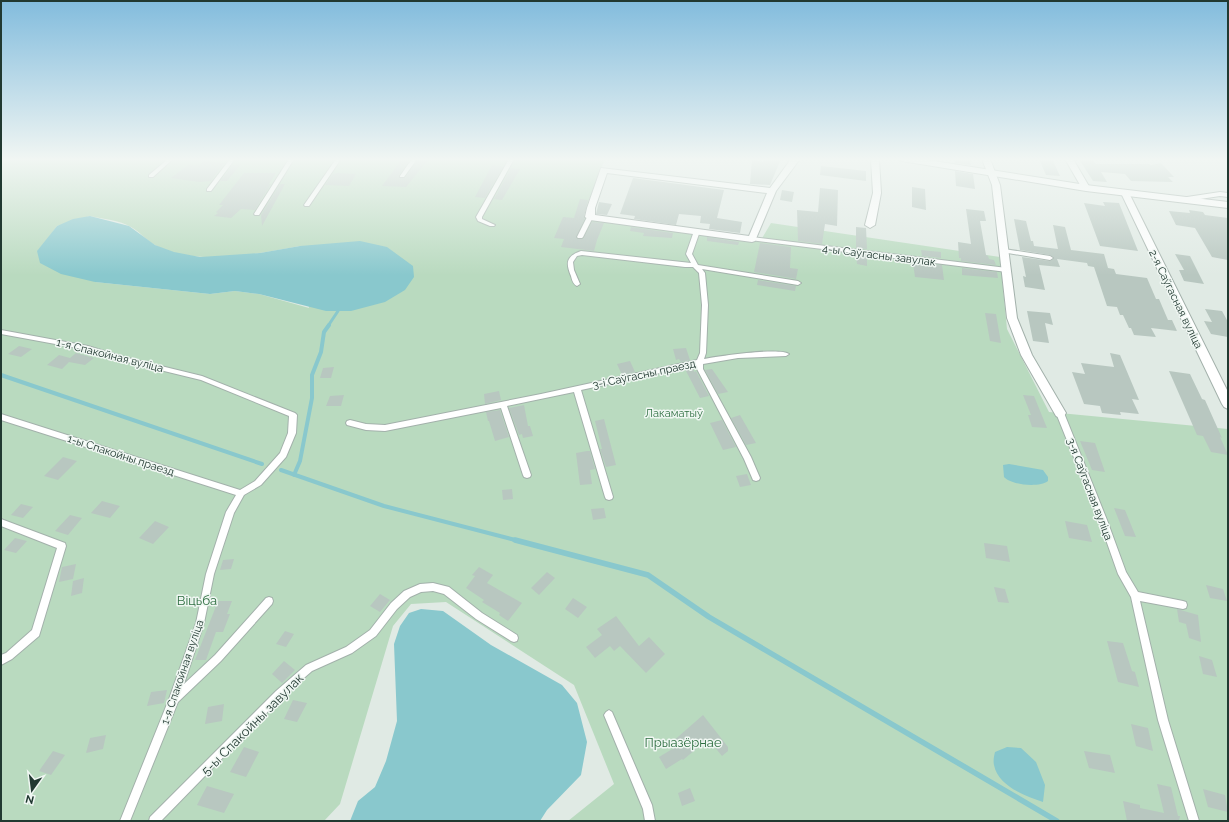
<svg xmlns="http://www.w3.org/2000/svg" width="1229" height="822" font-family="Raleway,sans-serif">
<rect width="100%" height="100%" fill="#e0eae4"/>
<path fill="#b9dabf" fill-rule="evenodd" d="M1,159H605L583,215L594,220L761,240L771,223L1000,257L1007,329L1049,412L1228,429V821H568L614,784L574,685L446,602L411,604L393,626L340,804L324,821H1ZM90,216C102,219 120,220 131,227C140,232 147,241 155,245C197,267 256,254 300,246L309,308L259,294L235,291L210,294L95,282L49,237L57,226Z"/>
<path fill="#89c8cd" d="M90,216L129,226L155,245L174,252L200,257L260,253L300,246L360,241L387,247L413,266L414,277L405,290L385,302L351,311H326L259,294L235,291L210,294L95,282L61,274L40,263L37,251L57,226L73,219Z
M1009,464L1043,470L1048,477V481C1039,488 1011,485 1004,477L1003,465Z
M421,609L443,611L491,645L562,685L577,703L587,742L581,775L547,810L540,821H350L358,801L375,787L386,761L397,721L394,644L400,626L409,613Z
M1007,747L1021,748L1036,762L1045,785L1043,802C1025,796 998,786 994,765C993,761 994,756 995,752Z"/>
<g fill="none" stroke-linecap="round" stroke-linejoin="round">
<path stroke="#89c8cd" stroke-width="3" d="M328,326L338,311"/>
<path stroke="#89c8cd" stroke-width="4" d="M1,375L262,464
M281,470L384,506L519,541
M294,475L300,461L312,398V375L321,352L324,332L329,325"/>
<path stroke="#89c8cd" stroke-width="5.5" d="M515,540L648,575L709,617L1057,821"/>
</g>
<path fill="#b8c7c0" d="M402,159H410L399,175L400,178H405L418,159H429L406,187L382,186Z
M765,159H781L770,185L750,184L752,160L763,162Z
M954,159H970L971,165L955,163Z
M1039,159H1052L1060,176L1046,175Z
M1079,159H1092L1096,164H1149L1151,165L1161,163L1174,177H1168L1173,182L1131,181L1125,174L1101,172L1107,182L1093,181Z
M204,161L224,163L211,181L199,182L171,178L188,165L198,166Z
M233,165H240L227,181H220Z
M492,165L503,167L485,198L475,197Z
M821,166L866,171V181L820,175Z
M511,168L520,169L502,200L494,199Z
M955,171L973,174L975,189L956,186Z
M244,173H276L269,184H271L255,210L241,209L231,218L214,216L218,213L216,212L223,205H219Z
M337,173L356,174L349,186L325,185L333,174Z
M633,178L724,190L717,218L742,222L740,233L709,229L710,224L700,223L701,216L679,214L676,225L634,219L635,216L620,214Z
M280,184H285L262,226L261,215Z
M912,187L925,189L926,210L912,207Z
M820,188L838,190L837,226L825,224L822,244L798,241L797,210L818,212Z
M782,190L794,192L792,202L780,200Z
M580,199L588,200L584,217L585,218L576,238L583,239L592,222L604,223L597,240L594,251L561,247L564,239L554,238L563,217L574,218Z
M599,202L612,204L607,215L596,214Z
M1103,202L1119,203L1138,251L1100,246L1084,203L1105,206Z
M966,209L984,211L986,221H980L986,255L988,256L989,259L994,260L996,265L961,261V258H959L958,242L971,244Z
M1189,210L1203,212L1205,215L1228,218V260L1212,257L1195,228L1176,225L1169,211L1190,213Z
M1014,219L1026,221L1031,241H1033L1034,246L1058,249L1053,225L1065,227L1071,250L1104,254L1108,268L1114,269L1116,274L1147,278L1156,299H1159L1168,320H1172L1177,331L1151,328L1156,337L1134,335L1131,328H1129L1123,315H1120L1117,307L1107,306L1094,267L1088,266L1087,263L1057,259L1060,267L1039,265L1045,290L1025,287L1023,276L1026,277L1022,257L1050,261L1054,258L1050,255L1020,250Z
M631,227L673,233L672,238L643,236L644,233L630,231Z
M856,227L866,228L867,249L856,248Z
M707,237L739,242L738,245L707,241Z
M760,243L791,247L790,268L798,269L796,279L754,272Z
M921,250L941,252V258L922,256Z
M1175,254L1190,256L1204,284L1184,281L1179,270H1184Z
M856,255L867,256V266L857,264Z
M913,263L942,265L944,280L915,277Z
M962,268L997,272L998,278L962,275Z
M758,280L796,286L795,291L757,285Z
M1205,309L1222,311L1228,322V337L1211,334L1204,321L1212,322Z
M1027,311L1050,313L1053,325L1045,323L1049,343L1033,341Z
M985,313L996,314L1001,343L990,341Z
M19,346L32,349L21,357L8,354Z
M686,348L690,360L681,362L679,359L676,360L673,349Z
M76,353L94,358L85,365L69,362L62,369L47,365L59,355L70,358Z
M1110,353L1120,355L1139,400L1132,399L1139,414L1120,412L1121,415L1102,413L1100,406L1084,404L1072,372L1085,374L1081,363L1114,367Z
M630,361L635,372L622,375L617,364Z
M334,367L331,378H320L323,368Z
M693,367L694,372L696,371L709,396L700,398L685,369Z
M712,369L728,392L718,394L705,370Z
M1169,371L1190,374L1202,399L1205,400L1222,438L1220,437L1228,455L1211,452L1203,436L1197,435Z
M499,391L501,400L485,404L484,394Z
M344,395L341,406H326L330,396Z
M1023,395L1034,396L1047,428L1032,427L1028,415H1031Z
M524,405L528,426H530L533,436L523,438L522,434L519,435L509,408Z
M500,410L509,437L495,441L489,421H488L486,412Z
M740,415L756,443L746,445L731,418Z
M604,419L616,465L606,467L600,449H602L595,421Z
M722,420L736,447L723,450L710,423Z
M1080,441L1095,443L1105,472L1092,470Z
M587,451H590L595,469L590,470L592,484L580,485L576,453Z
M63,457L77,461L58,480L44,476Z
M747,474L751,485L740,487L736,476Z
M512,489L513,499L503,500L502,490Z
M102,501L120,506L110,518L91,513Z
M21,504L33,507L23,518L11,515Z
M604,508L606,518L593,520L591,509Z
M1114,508L1125,510L1136,537L1125,536Z
M70,515L82,518L68,535L55,531Z
M155,521L169,527L153,544L139,538Z
M1065,521L1087,525L1092,542L1069,538Z
M15,538L27,541L16,553L4,550Z
M984,543L1007,546L1010,562L986,558Z
M234,559L231,569L220,570L223,560Z
M76,564L73,579L59,582L62,567Z
M479,567L493,575L487,583L522,603L508,621L499,615L500,613L482,602L484,600L466,588L475,576L472,575Z
M547,572L555,578L539,595L531,588Z
M84,578L82,593L71,596L73,581Z
M1206,585L1223,589L1227,601L1210,598Z
M994,587L1005,589L1009,603L998,602Z
M380,594L390,600L380,612L370,606Z
M573,598L587,607L578,618L565,609Z
M218,601H232L227,614H230L223,632H216L206,660H195Z
M1177,609L1198,615L1201,642L1189,638L1186,624L1179,622Z
M616,616L639,646L649,637L665,654L646,673L620,646L614,651L610,646L595,658L586,647L602,635L597,629Z
M285,631L294,634L286,647L276,644Z
M1107,641L1123,643L1132,671L1135,672L1139,687L1118,682Z
M1199,656L1212,660L1217,677L1203,674Z
M284,661L295,670L282,683L272,674Z
M167,690L164,703L147,706L151,692Z
M293,700L307,703L297,722L284,719Z
M224,704L222,721L205,724L208,707Z
M703,715L728,747V751L722,756L708,739L683,760L682,759L666,769L659,757L674,748L671,743Z
M1131,724L1148,728L1153,751L1136,746Z
M106,735L103,749L86,753L90,738Z
M244,747L259,752L246,777L230,772Z
M53,751L65,755L51,775L39,771Z
M1084,751L1110,755L1115,773L1089,768Z
M1157,784L1171,787L1178,816H1180L1179,821H1127L1123,801L1140,805V808L1164,813Z
M207,786L234,794L224,813L197,805Z
M690,788L695,801L682,806L678,793Z
M1203,789L1225,795L1228,812L1208,807Z"/>
<g fill="none" stroke-linecap="round" stroke-linejoin="round">
<g stroke="#a3b1ab" stroke-width="2">
<path id="service" d="M168,159H173L153,177H149V175Z
M230,159H235L211,191H207V189Z
M289,159H294L259,215H255L254,214Z
M336,159H341L309,206H305L304,205Z
M412,159H417L404,177H400V176Z
M509,159H514L482,217V219L495,225L494,226H490L478,221L476,217Z
M1220,192L1228,193V197L1220,196L1187,201L1184,199L1187,197Z
M590,215L593,217L583,237L582,238H578L577,237L587,217Z
M697,229L700,231L692,254L698,265L798,281L801,283L798,285L702,269L705,273L708,305L706,353L704,359C718,356 781,347 789,354L786,356L738,358L703,364V369L751,457L760,478L759,480L756,481L753,480L744,459L697,369V365L581,390L613,497L612,499L609,500L606,499L605,497L574,392L507,406L531,475L530,477L527,478L524,477L523,475L501,408L385,431L366,430L347,425L346,423L347,421L350,420L366,424L385,425L541,394L697,360L700,353L702,305L699,273L693,267H685L582,255L577,256L573,262L574,270L580,284L577,286C573,284 572,280 571,276C565,262 567,256 581,251L691,263L686,254L694,231Z
M752,237L1007,268L1010,270L1007,272L750,240L749,239Z
M1004,249L1050,256L1053,258L1050,260L1002,252L1001,251Z
M1,330L88,346L124,357L202,376L295,413L297,415L296,433L286,457L261,485L244,495L234,513L214,574L204,623L184,684L215,655L266,598L269,597L272,598L273,601L272,604L221,661L178,702L130,821H120L169,699L196,623L206,574L226,512L236,495L1,420V414L240,490L255,481L280,453L288,433L289,416L201,380L123,361L88,350L1,334Z
M1060,410L1062,411L1064,413L1107,520L1126,572L1138,592L1183,601L1186,602L1187,605L1186,608L1183,609L1140,601L1168,720L1199,821H1189L1158,720L1131,597L1118,574L1099,520L1056,413L1058,411Z
M1,519L65,543L66,546L39,636L12,659L1,665V655L6,653L32,630L57,548L1,526Z
M433,583L449,587L482,613L517,635L518,638L517,641L514,642L511,641L476,619L444,594L433,591L421,592L410,597L397,609L376,636L352,653L312,671L282,697L161,821H149L150,817L276,691L306,665L346,647L370,630L391,603L404,591L420,584Z
M609,710L612,712L652,805L655,821H645L643,809L604,715L606,712Z"/>
</g>
<g stroke="#a3b1ab" stroke-width="2">
<path id="minor" d="M791,159H800L776,191L755,241L752,242L590,220L585,217L587,208L601,168L770,188ZM607,173L767,193L749,236L595,215V208Z
M871,159H879L881,193L875,225L870,228L865,225L873,193Z
M982,159H990L1000,185L1017,318L1032,355L1066,413L1064,416L1060,418L1056,416L1021,355L1007,318L992,185Z
M1065,159H1073L1090,188L1089,190H1083Z
M1125,190L1129,193L1228,392V409L1224,407L1222,404L1121,193Z"/>
</g>
<g stroke="#a3b1ab" stroke-width="2">
<path id="tertiary" d="M898,159H921L1086,185L1228,202V208L1086,191L902,161Z"/>
</g>
<use href="#service" fill="#fff" fill-rule="evenodd"/>
<use href="#minor" fill="#fff" fill-rule="evenodd"/>
<use href="#tertiary" fill="#fff" fill-rule="evenodd"/>
</g>
<linearGradient id="sky" x2="0" y2="1"><stop stop-color="#82bcdd"/><stop offset="0.58" stop-color="#f1f6f3"/><stop offset="1" stop-color="#f1f6f3" stop-opacity="0"/></linearGradient>
<rect width="1229" height="275" fill="url(#sky)"/>
<g text-anchor="middle" stroke-width="3" stroke-linejoin="round" paint-order="stroke">
<g font-size="11" fill="#213931" stroke="#f0f7f3">
<text transform="translate(879 255) rotate(7)" y="4">4-ы Саўгасны завулак</text>
<text transform="translate(1176 299) rotate(64)" y="4">2-я Саўгасная вуліца</text>
<text transform="translate(110 355) rotate(14)" y="4">1-я Спакойная вуліца</text>
<text transform="translate(644 374) rotate(-12)" y="4">3-і Саўгасны праезд</text>
<text transform="translate(121 455) rotate(18)" y="4">1-ы Спакойны праезд</text>
<text transform="translate(1090 489) rotate(69)" y="4">3-я Саўгасная вуліца</text>
<text transform="translate(182 672) rotate(-71)" y="4">1-я Спакойная вуліца</text>
</g>
<g font-size="11" fill="#2e6e41" stroke="#f0f7f3">
<text x="674" y="417">Лакаматыў</text>
</g>
<g font-size="13" fill="#2e6e41" stroke="#f0f7f3">
<text x="197" y="605">Віцьба</text>
<text x="683" y="747">Прыазёрнае</text>
</g>
<g font-size="13" fill="#213931" stroke="#f0f7f3">
<text transform="translate(252 724) rotate(-45)" y="5">5-ы Спакойны завулак</text>
</g>
</g>
<rect width="1229" height="822" fill="none" stroke="#213931" stroke-width="4"/>
<g transform="translate(32 790) rotate(194)" stroke="#f0f7f3" stroke-width="3" paint-order="stroke">
<path d="M0-3L7 15L0 10L-7 15Z" fill="#213931"/>
<text y="-6" font-size="11" font-weight="bold" text-anchor="middle" fill="#213931">N</text>
</g>
</svg>
